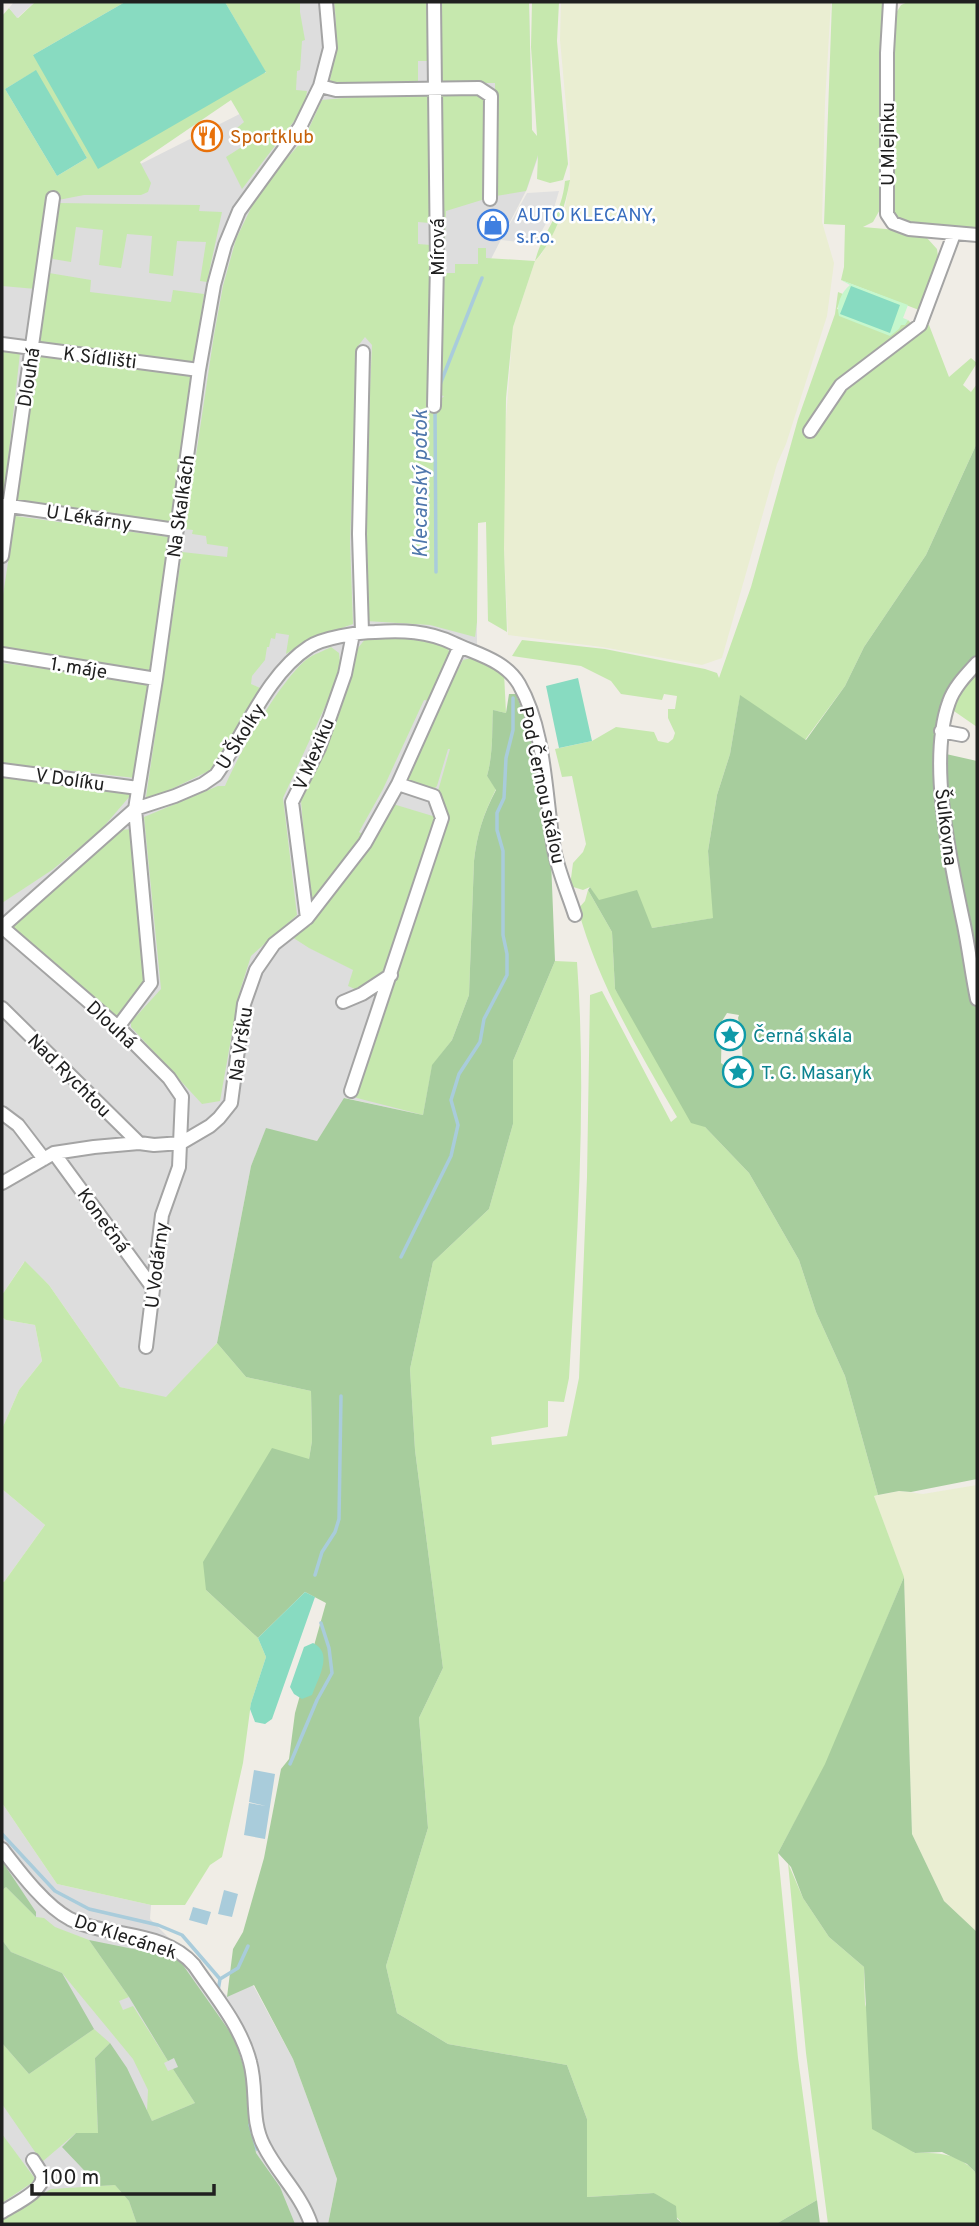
<svg xmlns="http://www.w3.org/2000/svg" width="979" height="2226" font-family="Overpass,sans-serif">
<rect width="100%" height="100%" fill="#f0ede6"/>
<path fill="#ddd" d="M293,2H529L532,130L537,137L538,157L527,189L491,259L475,354L477,645L504,673L423,1115L345,1098L317,1141L266,1129L251,1166L217,1343L166,1398L120,1387L49,1285L24,1262L2,1295V198L77,196L289,89Z
M2,1317L6,1320L35,1325L42,1361L19,1390L2,1429Z
M2,1489L45,1525L4,1582L2,1581Z
M2,1803L57,1884L151,1905L150,1919L227,1996L253,1985L293,2059L337,2179L328,2224H2Z"/>
<path fill="#eaeed2" d="M561,2H831L825,102L822,222L834,263L827,316L786,444L777,464L722,658L702,665L602,647L508,635L504,549V445L513,327L535,261L541,255L565,208L570,180L569,138L560,40Z
M977,1485V1932L944,1901L912,1834L904,1578L874,1496L899,1491L923,1494Z"/>
<path fill="#c6e8ae" fill-rule="evenodd" d="M35,2H125L33,55L266,73L225,2H300V12L305,40L302,41L300,70L297,71L296,90L307,91L304,108L242,189L226,157L248,143L237,128L244,122L231,100L140,162L151,183L148,192L141,195H84L48,202L36,289L2,286V16L9,8L18,18ZM35,71L87,158L57,176L5,89Z
M334,2H428L429,61H418V83L334,84L330,80C335,53 338,29 334,2Z
M439,2H529L532,130L537,136L531,47L532,2H559L557,41L568,164L563,180L550,183L537,179L538,155L526,191L496,196L495,83H440Z
M832,2H884L882,206L873,222L863,227L897,230L927,238L937,249L938,257L919,310L841,280L844,267L845,225L824,224Z
M908,2L977,3V232L906,224L900,221L892,209L893,18L901,5Z
M479,93L485,99V199L446,211L444,273H455V264H478V248H486V258L535,261C543,231 562,215 565,181L570,180C565,208 555,239 535,261L513,327L506,398L504,549L507,632L488,621L486,522L478,523L477,622L475,637L430,625L366,621L363,542L372,345L365,337L358,346L350,542L353,624L311,639L286,654L289,635L276,633L275,639L271,638L269,647H267L265,660L252,676L251,684L260,688L217,767L153,798L146,797L182,552L227,557L228,547L207,544L206,536L192,534L193,530L185,529L214,335L223,286L236,239L252,206L268,180L304,139L322,100L377,95L430,94V223L418,222V244L431,245L428,406L439,401L444,396L439,395L443,264L441,94Z
M58,203L200,205L199,211L222,212L207,282L200,281L206,242L177,241L173,276L149,273L152,236L127,234L121,268L99,265L103,230L76,227L71,262L53,259L50,255Z
M49,273L91,280L90,292L171,302L173,290L204,294L194,365L39,344Z
M838,292L843,294L837,309L904,325L908,320L918,330L924,324L929,325L949,377L971,358L977,363L963,385L971,392L977,384V443L926,555L864,647L845,686L805,740L740,696L730,754L717,795L708,851L714,918L652,928L598,900L590,887L583,890L570,886L573,863L583,852L586,844L572,776L562,777L555,749L592,741L616,727L654,732L658,741L668,743L673,739L675,733L668,718V709H675L677,696L664,694L662,700L621,694L611,681L581,666L512,656L522,640L605,649L705,669L717,673L719,678L751,587L798,419L835,314Z
M2,351L20,353L4,496H2Z
M35,353L193,377L171,523L15,500Z
M15,516L169,537L150,672L2,650V602Z
M410,637L445,644L450,653L430,701L424,700L383,789L359,832L364,835L312,907L309,897L301,801L338,717L353,670L358,648L366,638Z
M331,647L339,653L341,672L283,798L297,915L251,956L239,994L220,1101L202,1104L131,1027V1022L161,989L144,817L218,786H225C239,753 280,681 307,659C314,654 324,651 331,647Z
M471,658L504,673L506,713L493,710C492,732 493,755 487,776L496,789C483,815 477,834 474,861L469,995L452,1040L432,1066L423,1115L353,1097L447,810L438,791L450,749H448L437,786L434,789L410,784L406,780L423,739L463,660Z
M2,663L148,683L135,778L2,763Z
M977,668V727L951,709L954,698Z
M2,775L131,793L130,796L99,832L52,870L2,903Z
M393,804L436,817L389,970L357,990L348,986L353,970L309,948L292,937L314,916L320,913Z
M133,829L147,980L117,1019L11,926L119,830Z
M588,890L612,932L615,989L705,1127L749,1173L799,1260L816,1312L845,1376L878,1495L874,1496L904,1577L827,1762L778,1853L798,2058L817,2200L776,2224H683L654,2193L587,2197V2119L567,2065L448,2044L397,2013L386,1966L428,1828L419,1718L443,1668L415,1450L410,1369L433,1262L489,1209L513,1124V1061L555,961L577,962C587,1101 577,1240 569,1378L564,1402L548,1401V1427L491,1437L492,1445L567,1436L579,1378L587,1177L590,995L602,991L671,1122L677,1117C638,1050 598,983 578,909L585,901Z
M25,1261L49,1285L120,1387L166,1397L217,1343L246,1377L311,1391L312,1441L309,1459L206,1590L258,1638L266,1657L251,1703L243,1763L222,1857L210,1865L185,1905H151L57,1884L2,1803V1581L4,1582L45,1525L2,1489V1429L19,1390L42,1361L35,1325L6,1320L2,1317V1295Z
M788,1863L803,1898L829,1937L864,1967L865,2004L914,2153C933,2153 951,2152 966,2164C970,2166 972,2170 975,2172L977,2178V2224H828L806,2053Z
M6,1887L36,1917L44,1918L55,1927L89,1940L129,1997L119,2001L123,2010L133,2006L168,2061L164,2063L168,2071L173,2069L195,2103L152,2121L147,2111L148,2090L133,2059L62,1973L11,1952L2,1940V1890Z
M94,2029L110,2043L95,2058L98,2133H76L42,2162L2,2104V2043L29,2074Z
M2,2134L36,2180L2,2203Z
M115,2185L129,2201L137,2224H2V2220L51,2189Z"/>
<path fill="#a7cd9d" fill-rule="evenodd" d="M977,443V668L954,698L947,733L946,754L977,761V1479L911,1492L899,1491L878,1495L845,1376L816,1312L799,1260L749,1173L705,1127L691,1123L615,989L612,932L588,890L590,887L599,900L637,890L652,928L713,918L708,851L717,795L730,754L740,695L806,740L845,686L864,647L926,555ZM727,1013L739,1015L738,1018L741,1033L743,1063L741,1071L733,1072L721,1063L722,1021Z
M509,694H516L529,728L551,860L555,961L513,1061V1124L489,1209L433,1262L410,1369L415,1450L443,1668L419,1718L428,1828L386,1966L397,2013L448,2044L567,2065L587,2119V2197L654,2193L676,2206L677,2219L683,2224H328L337,2179L293,2059L254,1985L227,1997L233,1949L243,1932L264,1858L281,1769L289,1759L295,1713L326,1603L305,1592L258,1638L206,1590L203,1562L272,1448L309,1459L312,1441L311,1391L246,1377L217,1343L251,1166L266,1128L317,1141L344,1098L423,1115L432,1065L452,1040L469,995L474,861C477,834 483,815 496,790L487,776C493,755 492,732 493,710L506,713Z
M904,1577L912,1834L944,1901L977,1932V2178L975,2172L967,2164L942,2152L915,2153L872,2129L864,1967L829,1937L803,1898L791,1867L778,1853L825,1764Z
M2,1861L36,1912V1917L6,1887L2,1890Z
M2,1940L11,1952L62,1973L94,2029L29,2074L2,2043Z
M89,1940L178,1958L235,2039L245,2072L248,2108L256,2153L280,2187L295,2224H137L129,2201L115,2185L99,2186L62,2147L76,2133H98L95,2058L110,2043L127,2068L152,2121L195,2103L173,2069L178,2067L174,2058L168,2061L129,1997Z
M817,2200L820,2224H776Z"/>
<path fill="#c6f7cd" d="M841,280L908,305L903,318L908,320L905,325H901L899,329L890,336L839,316C836,305 841,292 850,285Z"/>
<path fill="#88dbc1" d="M125,2H225L266,72L98,169L33,55Z
M36,70L87,158L57,176L5,89Z
M851,286L900,305L890,333L840,314Z
M578,678L592,741L559,748L546,686Z
M305,1592L315,1597L272,1719L265,1724L255,1722L250,1709L251,1703L266,1657L258,1638Z
M313,1643C334,1653 318,1678 312,1695L302,1699L294,1694L290,1687L304,1647Z"/>
<path fill="#e0e0e0" d="M14,2H35L17,18L9,8Z
M559,191L554,208L535,244L501,240L527,193Z"/>
<path fill="#a9ccdb" d="M254,1770L275,1774L265,1839L244,1835L249,1803L266,1806L249,1802Z
M224,1890L238,1894L232,1917L218,1914Z
M193,1907L211,1912L207,1925L189,1920Z"/>
<g fill="none" stroke-linecap="round" stroke-linejoin="round">
<path stroke="#a9ccdb" stroke-width="3.5" d="M439,387L482,278
M435,408L436,572
M401,1257L451,1156L458,1125L451,1100L459,1074L480,1042L484,1019L507,975V954L503,935V851L497,830V813L504,798L506,758L513,730V698
M315,1575L322,1552L335,1532L339,1519L341,1396
M290,1764L317,1700L332,1673L329,1648L321,1623
M2,1834L55,1891L89,1909L158,1925L182,1935L220,1979
M218,1991L220,1979L238,1968L248,1946
M250,2125L257,2149"/>
<g stroke="#a4a4a4" stroke-width="16">
<path id="minor" d="M434,2L437,264L434,406
M890,2L887,53V214L893,223L909,229L977,235
M320,86L336,90L479,88L491,96L490,199
M2,344L199,370
M810,431L841,385L920,325L954,234
M3,505L176,530
M2,556L53,198
M362,632L359,534L363,352
M2,654L156,679
M977,663C967,674 954,687 949,702C927,763 951,863 964,925C969,950 972,975 977,999
M941,731L962,735
M2,770L138,788
M307,918L292,802L319,748L345,674L353,634
M2,927L135,809L175,796L203,784L216,775C245,734 266,675 309,647C322,638 359,632 375,632C402,630 428,631 453,643C476,654 505,660 519,684C546,731 545,796 554,849C558,871 568,893 575,915
M2,927L118,1027L169,1078L182,1097L179,1167L162,1215L146,1347
M343,1002L362,994L391,975
M2,1008L139,1143
M118,1027L151,983L135,809L156,679L199,370L214,285L225,245L239,211L300,127L320,86L330,48L326,2
M351,1091L442,818L434,796L398,784
M2,1113L18,1125L44,1159
M54,1153L153,1288
M2,1183L54,1153L94,1147L139,1143L154,1145L181,1143L210,1126L219,1118L231,1103L244,1004L256,970L274,944L307,918L365,843L398,784L460,646
M2,1849C19,1871 45,1906 70,1919C109,1938 164,1930 194,1965C215,1996 241,2026 250,2062C258,2090 250,2120 264,2146C278,2174 301,2194 311,2224
M2,2212C13,2205 46,2190 42,2175C40,2170 36,2165 33,2160"/>
</g>
<use href="#minor" stroke="#fff" stroke-width="12"/>
</g>
<defs>
<g id="restaurant-ring" transform="scale(1.575)"><circle r="9.5" fill="#fff" stroke="#e8710a" stroke-width="1.5"/><path d="M-5-6h1v4h1v-4h1v4h1v-4h1v5L-1.5 .5V6h-2V.5L-5-1ZM5-6V6H3V1.5H1.5Q1.5-4 5-6Z" fill="#e8710a"/></g>
<g id="shop-ring" transform="scale(1.575)"><circle r="9.5" fill="#fff" stroke="#3f7fe0" stroke-width="1.5"/><path d="M-5-2.5h2.3a2.7 3.5 0 0 1 5.4 0H5L5.5 6h-11ZM-1.5-2.5h3a1.5 2.3 0 0 0-3 0Z" fill="#3f7fe0"/></g>
<g id="sight-ring" transform="scale(1.575)"><circle r="9.5" fill="#fff" stroke="#0f9aa8" stroke-width="1.5"/><path d="M0-6L1.8-2.2L6-1.7L2.9 1.2L3.7 5.4L0 3.3L-3.7 5.4L-2.9 1.2L-6-1.7L-1.8-2.2Z" fill="#0f9aa8"/></g>
</defs>
<g fill-rule="evenodd">
<use href="#restaurant-ring" x="207" y="136"/>
<use href="#shop-ring" x="493" y="225"/>
<use href="#sight-ring" x="730" y="1035"/>
<use href="#sight-ring" x="738" y="1072"/>
</g>
<g text-anchor="middle" stroke-width="5" stroke-linejoin="round" paint-order="stroke">
<g font-size="19" fill="#c56008" stroke="#fff" text-anchor="start">
<text x="230" y="143">Sportklub</text>
</g>
<g font-size="19" fill="#202020" stroke="#fff">
<text transform="translate(887 144) rotate(-90)" y="7">U Mlejnku</text>
<text transform="translate(437 247) rotate(-90)" y="7">Mírová</text>
<text transform="translate(100 357) rotate(7)" y="7">K Sídlišti</text>
<text transform="translate(28 377) rotate(-81)" y="7">Dlouhá</text>
<text transform="translate(180 506) rotate(-82)" y="7">Na Skalkách</text>
<text transform="translate(89 517) rotate(9)" y="7">U Lékárny</text>
<text transform="translate(79 667) rotate(9)" y="7">1. máje</text>
<text transform="translate(240 736) rotate(-58)" y="7">U Školky</text>
<text transform="translate(313 754) rotate(-67)" y="7">V Mexiku</text>
<text transform="translate(70 779) rotate(8)" y="7">V Dolíku</text>
<text transform="translate(543 785) rotate(78)" y="7">Pod Černou skálou</text>
<text transform="translate(947 827) rotate(83)" y="7">Šulkovna</text>
<text transform="translate(112 1024) rotate(43)" y="7">Dlouhá</text>
<text transform="translate(240 1044) rotate(-82)" y="7">Na Vršku</text>
<text transform="translate(70 1075) rotate(45)" y="7">Nad Rychtou</text>
<text transform="translate(104 1220) rotate(54)" y="7">Konečná</text>
<text transform="translate(156 1265) rotate(-83)" y="7">U Vodárny</text>
<text transform="translate(126 1936) rotate(18)" y="7">Do Klecánek</text>
</g>
<g font-size="19" fill="#366cbe" stroke="#fff" text-anchor="start">
<text x="516" y="221">AUTO KLECANY,<tspan x="516" dy="22">s.r.o.</tspan></text>
</g>
<g font-size="19" fill="#0d838f" stroke="#fff" text-anchor="start">
<text x="753" y="1042">Černá skála</text>
<text x="761" y="1079">T. G. Masaryk</text>
</g>
<g font-size="21" font-style="italic" fill="#4f77ac" stroke="#fff">
<text transform="translate(420 484) rotate(-90)" y="7">Klecanský potok</text>
</g>
</g>
<rect width="979" height="2226" fill="none" stroke="#202020" stroke-width="7"/>
<path d="M32 2184v10h182v-10" fill="none" stroke="#202020" stroke-width="3.5"/>
<text x="42" y="2184" font-size="21" fill="#202020" stroke="#ffffff" stroke-width="5" paint-order="stroke">100 m</text>
</svg>
